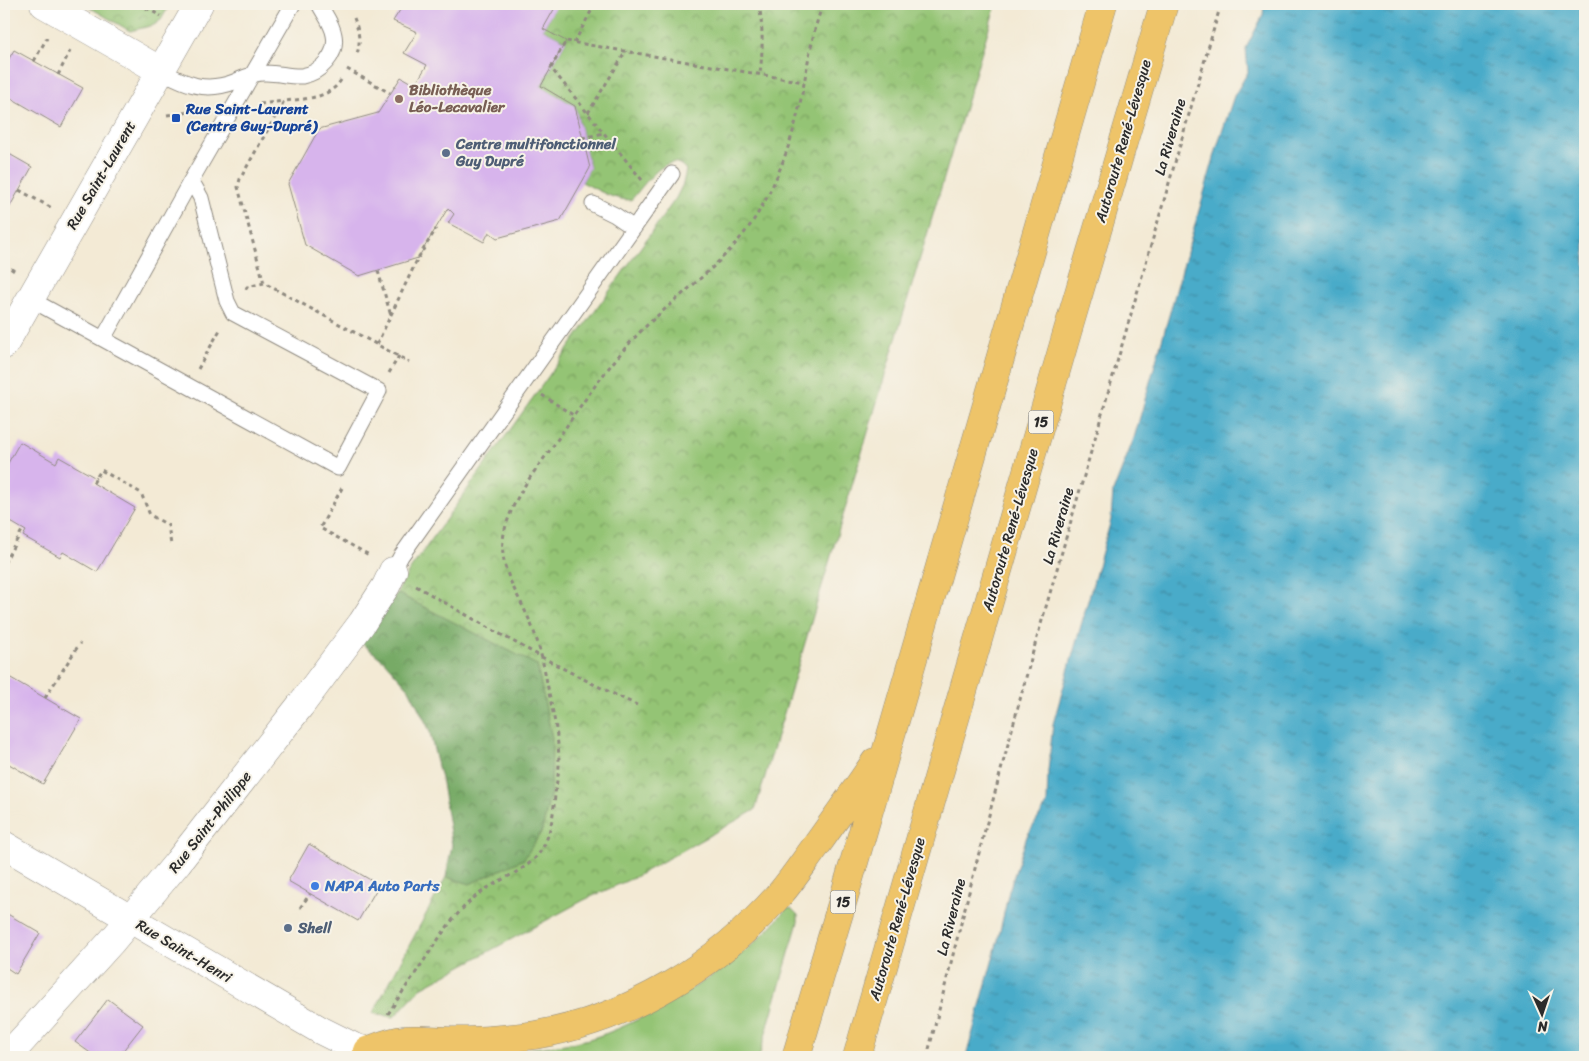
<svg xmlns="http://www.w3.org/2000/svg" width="1589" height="1061" font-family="Sriracha,sans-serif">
<defs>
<pattern id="forest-crowns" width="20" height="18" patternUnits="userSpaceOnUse" patternTransform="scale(1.25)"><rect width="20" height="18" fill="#7a6"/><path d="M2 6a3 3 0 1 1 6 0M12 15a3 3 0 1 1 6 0" fill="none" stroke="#628b54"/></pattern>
<pattern id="park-crowns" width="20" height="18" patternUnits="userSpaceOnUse" patternTransform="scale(1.25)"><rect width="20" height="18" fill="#94c474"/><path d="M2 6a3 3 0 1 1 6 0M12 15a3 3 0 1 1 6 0" fill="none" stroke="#799f5f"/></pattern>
<pattern id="water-ripples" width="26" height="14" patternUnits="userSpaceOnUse" patternTransform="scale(1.25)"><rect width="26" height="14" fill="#4aabc9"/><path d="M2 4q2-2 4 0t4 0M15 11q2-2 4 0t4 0" fill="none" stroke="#3e8ba3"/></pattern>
</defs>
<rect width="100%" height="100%" fill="#f7f3e8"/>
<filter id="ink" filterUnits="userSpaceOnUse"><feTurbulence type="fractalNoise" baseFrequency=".02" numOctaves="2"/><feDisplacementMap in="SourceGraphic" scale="10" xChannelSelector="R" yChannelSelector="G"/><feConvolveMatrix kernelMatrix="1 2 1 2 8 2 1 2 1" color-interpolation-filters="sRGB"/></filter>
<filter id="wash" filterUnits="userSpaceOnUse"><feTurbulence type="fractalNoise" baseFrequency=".0096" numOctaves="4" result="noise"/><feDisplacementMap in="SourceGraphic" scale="20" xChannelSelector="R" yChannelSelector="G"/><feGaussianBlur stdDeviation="1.12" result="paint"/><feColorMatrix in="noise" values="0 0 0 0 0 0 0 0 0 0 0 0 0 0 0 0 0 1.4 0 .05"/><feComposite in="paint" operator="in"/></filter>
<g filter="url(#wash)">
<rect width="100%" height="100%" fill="#f3ead5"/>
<path fill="#94c474" stroke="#607850" d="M787,908L792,909L798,915V922L759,1057H490L491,1052C522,1050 554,1047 585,1040C614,1033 643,1017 668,1003C712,977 755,949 787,908Z"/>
<path fill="url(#forest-crowns)" stroke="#516a48" d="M397,593L537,665L552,738L551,792L542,831L524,859L470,884L446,877L452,845L442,783L429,729L409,689L384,661L359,641Z"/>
<path fill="url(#park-crowns)" stroke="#607850" d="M84,4H170L161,20L154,25L130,31Z
M557,4H996L755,810L633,878L584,900L421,988L394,1017L373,1013L446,877L470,884L524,859L542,831L551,792L552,738L537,665L397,593L409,571L676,198L683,184L686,170C669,146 643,187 631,200C613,200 598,190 582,182L590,168L575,106L541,86L566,41L543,29Z"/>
<path fill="url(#water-ripples)" stroke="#3a6b7a" d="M1264,4H1585V1057H966L998,940L1009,891L1027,836L1047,804L1048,771L1053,724L1111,520L1113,492L1134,438L1218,144L1234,96L1248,72L1246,48L1263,15Z"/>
<g id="blocks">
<path fill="#d7b4ec" d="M404,4H557L543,29L566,41L541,86L575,106L590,168L560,221L497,238L489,232L484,242L448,223L454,214L448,208L418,258L359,276L305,245L288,184L319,129L378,113L401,77L415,85L427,65L404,53L417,32L393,21Z
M14,50L83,88L61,127L4,94V67Z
M4,151L32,167L4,217Z
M20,442L56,463L59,457L96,478L93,483L135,508L97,572L63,552L60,557L23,536L26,531L4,518V470Z
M4,674L81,719L43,784L4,761Z
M309,844L379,885L358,921L288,881Z
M4,912L40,933L16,974L4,966Z
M108,999L143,1025L118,1057H96L75,1042Z
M288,1053L295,1057H285Z"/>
</g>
</g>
<g filter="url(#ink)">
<use href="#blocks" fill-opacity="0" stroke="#8f8a80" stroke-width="1"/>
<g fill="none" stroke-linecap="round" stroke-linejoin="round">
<g stroke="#8f8a80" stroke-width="17">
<path id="service" d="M161,71C186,84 205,93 234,82C244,78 253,73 263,73C276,72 289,77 302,76C320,73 338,55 334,35C332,23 324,14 319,4
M593,204L615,215L634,228
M30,299L338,468L379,391L233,313L227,301L201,198L195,187L189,184
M103,339L189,184L293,4
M393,571L401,556L672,174"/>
</g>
<g stroke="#8f8a80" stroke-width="29">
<path id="minor" d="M44,4L161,71
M4,345L199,4
M7,1057L112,941L178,862L300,706L362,623L386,586L393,571"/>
</g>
<g stroke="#8f8a80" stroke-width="29">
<path id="tertiary" d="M4,845L320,1030L354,1047L367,1051"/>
</g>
<g stroke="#8f8a80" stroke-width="29">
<path id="motorway" d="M367,1051C378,1047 391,1041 403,1040C419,1038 436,1041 452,1041C480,1041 508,1039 535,1035C630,1019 717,966 780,894C793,879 804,862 816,846C836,818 856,790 875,762
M796,1057L846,890L1103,4
M857,1057L1067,333L1164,4"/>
</g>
<path stroke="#8f8a80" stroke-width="3" stroke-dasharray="4 4" stroke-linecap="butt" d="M139,4L161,16
M759,4C763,28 763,49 760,74
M354,18C358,28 362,45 356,55
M574,43L595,4
M34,61L47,38
M347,69L390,93
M58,75L70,51
M341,80C329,99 304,99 284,101L240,179L238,187L264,283L409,362
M260,104L284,101
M588,113L626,51
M167,115L205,110
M582,138L604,133
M642,180L551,68L566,41L804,82
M19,190L52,208
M4,264L16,272
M378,271L391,316
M246,289L247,287L264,283
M377,344L418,258L436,229
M198,369L221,328
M389,373L399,356
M542,395L573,415
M93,483L101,470L141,493L150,515L168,525L171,545
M342,488L320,528L371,556
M4,563L23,529
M416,586C489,628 561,670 637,705
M45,698L80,643
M300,908L310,894
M388,1014C400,995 413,977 425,959C442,934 457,909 483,891C507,874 534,870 546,841C552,826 554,809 555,794C556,784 559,774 559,764C559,740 554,717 549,693C545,672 541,650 533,629C518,589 490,564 509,517C518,491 537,468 553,446C581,405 609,363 644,328C680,294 722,265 751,224C774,190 790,148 799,108C807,73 810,38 823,4
M927,1057L982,841L1032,655L1221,4"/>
<use href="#service" stroke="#fff" stroke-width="15"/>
<use href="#minor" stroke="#fff" stroke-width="28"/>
<use href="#tertiary" stroke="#fff" stroke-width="28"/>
<use href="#motorway" stroke="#eec469" stroke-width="28"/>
</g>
</g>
<circle fill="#8d6e63" stroke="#f7f3e8" stroke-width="2" cx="399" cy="99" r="5"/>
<rect fill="#1a4fb4" stroke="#f7f3e8" stroke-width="2" x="171" y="113" width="10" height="10" rx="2.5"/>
<g fill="#5c6f8a" stroke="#f7f3e8" stroke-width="2">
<circle cx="446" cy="153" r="5"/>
<circle cx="288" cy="928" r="5"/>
</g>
<circle fill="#3f7fe0" stroke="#f7f3e8" stroke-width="2" cx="315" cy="886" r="5"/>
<g text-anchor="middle" stroke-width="4" stroke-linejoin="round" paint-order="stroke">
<g fill="#f7f3e8" stroke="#686764" stroke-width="1">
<rect x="1028.5" y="410.5" width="25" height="23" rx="4"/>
<rect x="830.5" y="890.5" width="25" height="23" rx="4"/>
</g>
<g font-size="14" font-weight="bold" fill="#2b2b2b">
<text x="1041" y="427">15</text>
<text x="843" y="907">15</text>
</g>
<g font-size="15" font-weight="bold" fill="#785e54" stroke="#f7f3e8" text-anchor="start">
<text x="409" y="95">Bibliothèque<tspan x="409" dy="17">Léo-Lecavalier</tspan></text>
</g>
<g font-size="15" font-weight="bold" fill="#164399" stroke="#f7f3e8" text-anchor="start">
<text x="186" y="114">Rue Saint-Laurent<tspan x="186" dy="17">(Centre Guy-Dupré)</tspan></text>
</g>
<g font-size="15" fill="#2b2b2b" stroke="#f7f3e8">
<text transform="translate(1170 137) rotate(-74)" y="5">La Riveraine</text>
<text transform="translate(1123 141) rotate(-74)" y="5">Autoroute René-Lévesque</text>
<text transform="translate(101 175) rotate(-60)" y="5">Rue Saint-Laurent</text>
<text transform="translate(1058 526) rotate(-74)" y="5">La Riveraine</text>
<text transform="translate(1010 530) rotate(-74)" y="5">Autoroute René-Lévesque</text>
<text transform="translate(210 822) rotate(-52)" y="5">Rue Saint-Philippe</text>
<text transform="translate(951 917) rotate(-76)" y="5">La Riveraine</text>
<text transform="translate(897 919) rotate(-74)" y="5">Autoroute René-Lévesque</text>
<text transform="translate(184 951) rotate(31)" y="5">Rue Saint-Henri</text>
</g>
<g font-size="15" font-weight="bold" fill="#4e5e75" stroke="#f7f3e8" text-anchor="start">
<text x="456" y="149">Centre multifonctionnel<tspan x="456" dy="17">Guy Dupré</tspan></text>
<text x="298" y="933">Shell</text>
</g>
<g font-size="15" font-weight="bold" fill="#366cbe" stroke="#f7f3e8" text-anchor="start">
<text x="325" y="891">NAPA Auto Parts</text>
</g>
</g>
<rect width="1589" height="1061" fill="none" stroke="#f7f3e8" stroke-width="20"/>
<g transform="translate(1542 1014) rotate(177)" stroke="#f7f3e8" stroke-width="4" paint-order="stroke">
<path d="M0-4L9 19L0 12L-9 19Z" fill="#2b2b2b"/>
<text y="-8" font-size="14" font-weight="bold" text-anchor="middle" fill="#2b2b2b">N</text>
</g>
</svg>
